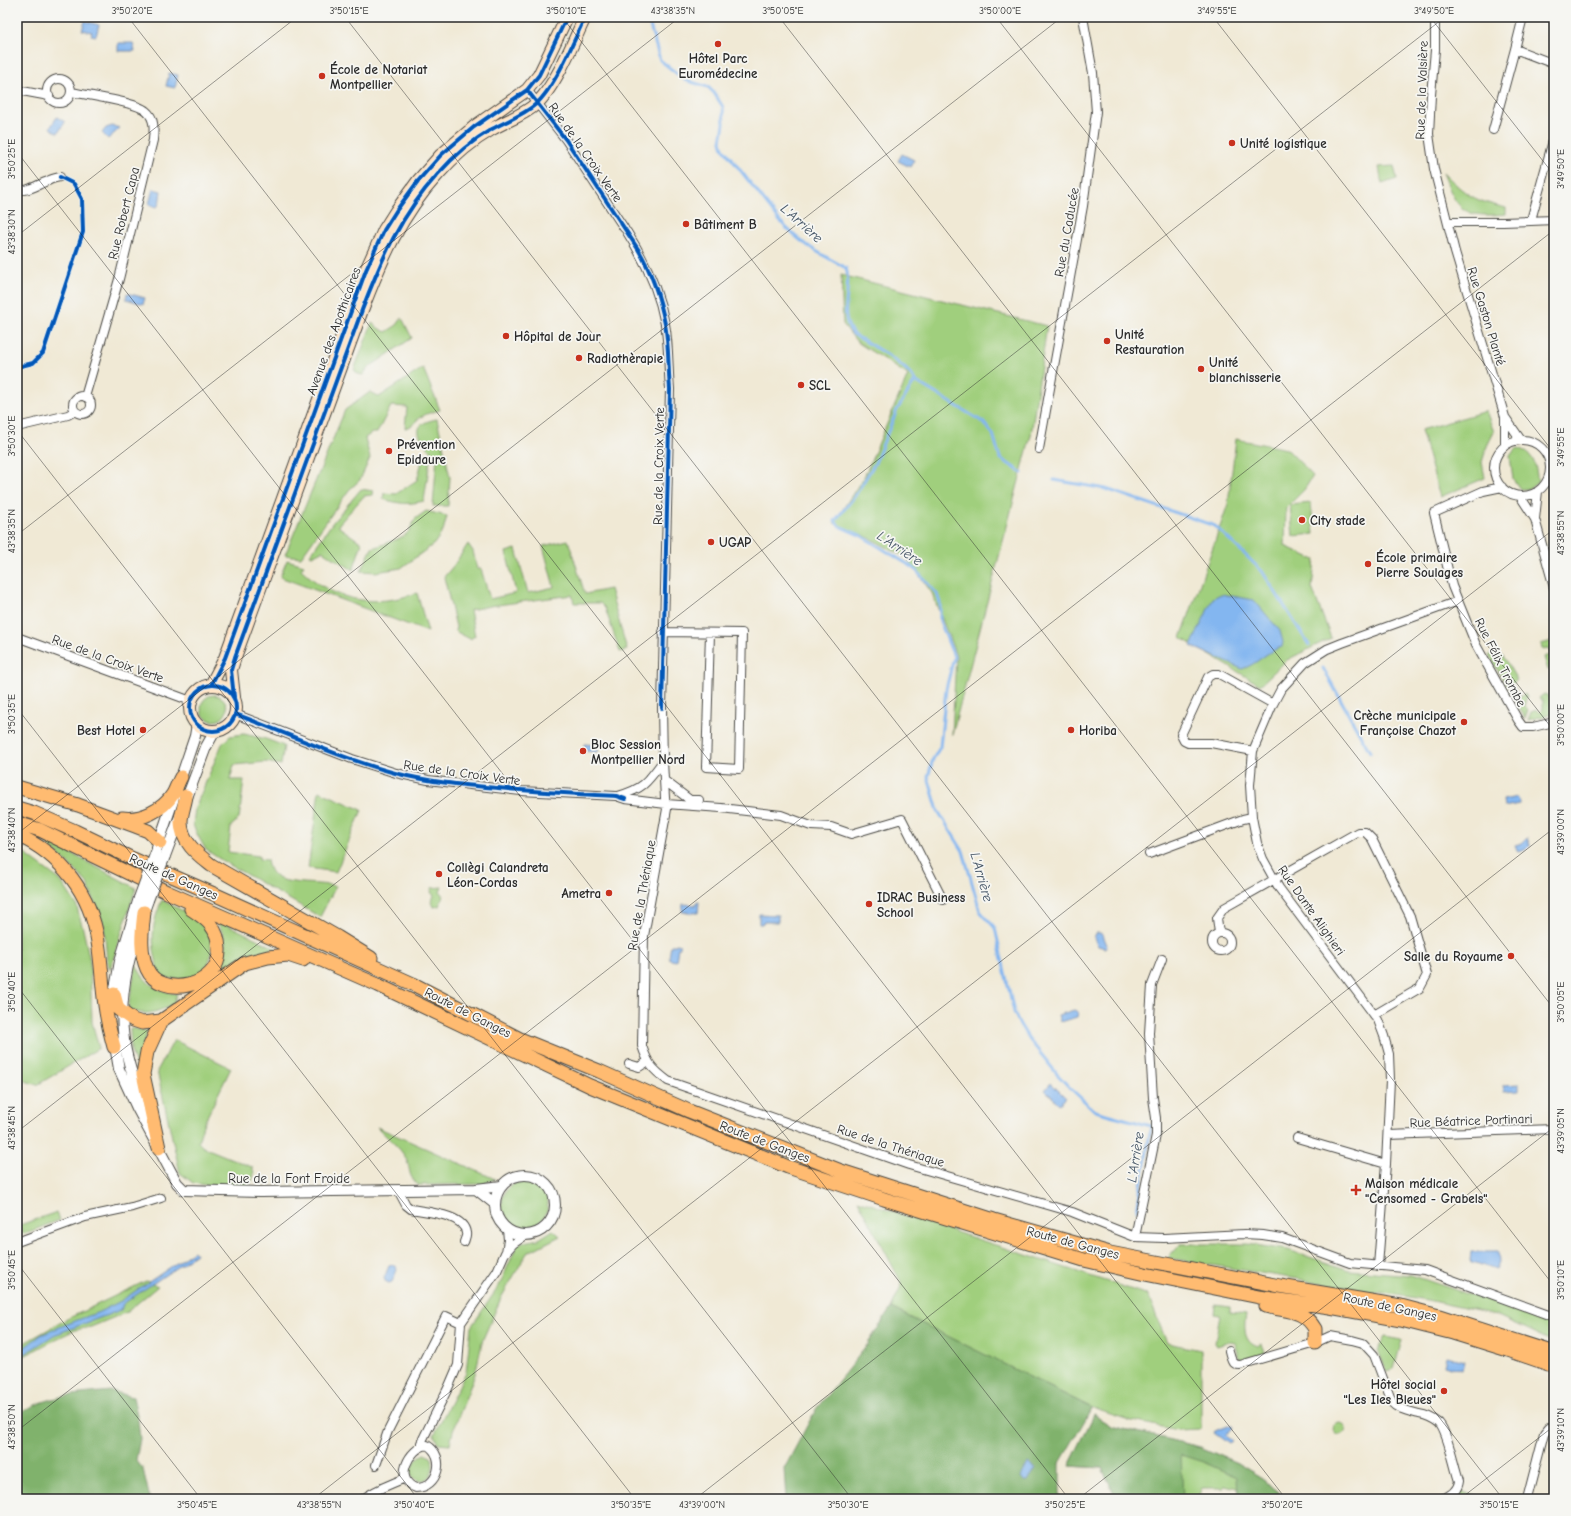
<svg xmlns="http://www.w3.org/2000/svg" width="1571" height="1516" font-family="'Comic Neue',sans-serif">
<rect width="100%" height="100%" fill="#f6f6f2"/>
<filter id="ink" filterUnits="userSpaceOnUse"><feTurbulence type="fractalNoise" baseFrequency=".025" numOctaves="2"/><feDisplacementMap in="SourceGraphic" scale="8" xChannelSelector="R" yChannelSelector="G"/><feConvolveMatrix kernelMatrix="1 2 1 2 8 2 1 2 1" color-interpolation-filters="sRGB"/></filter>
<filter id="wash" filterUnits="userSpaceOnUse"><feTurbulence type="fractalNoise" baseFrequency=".012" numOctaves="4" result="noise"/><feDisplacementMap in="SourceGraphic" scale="16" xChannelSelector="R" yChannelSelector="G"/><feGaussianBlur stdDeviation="0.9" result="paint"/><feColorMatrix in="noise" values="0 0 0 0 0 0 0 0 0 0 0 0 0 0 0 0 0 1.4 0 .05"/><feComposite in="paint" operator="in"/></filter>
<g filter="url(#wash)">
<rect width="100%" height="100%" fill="#f0e9d5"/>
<path fill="#a0cf7d" stroke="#667d54" d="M1394,166L1397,179L1382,184L1379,167Z
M1443,172C1467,196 1473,200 1506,208V214C1464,218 1457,212 1443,172Z
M841,275L1047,326L1031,435L952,735L956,656L932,593L906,557L865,536L834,523L865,475L908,375L857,342L843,324Z
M402,318L412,338L368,368L363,375L358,374L354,370L372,323L378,328L386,332L397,325Z
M423,368L440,410C433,412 427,413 421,417C413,422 415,426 405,428L407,407L391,406L377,433H372L365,438L370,458L360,480L349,490L301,557L285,555L345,410L370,392L379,397Z
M1486,411L1494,432L1487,446L1482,462L1485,478L1440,497L1421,430Z
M437,419L450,477L448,506H433L437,457C423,442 404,425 437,419Z
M1236,439L1287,449L1313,476L1304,490L1286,508L1285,546L1315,560L1312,588L1331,638L1287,660L1260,685L1181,638L1228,504Z
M1518,448C1536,455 1535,465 1538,482L1529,489H1520L1513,479L1510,456L1513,452Z
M424,454L430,459L424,501C407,505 400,504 383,499L384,493L396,494L417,480Z
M361,489L373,491L372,495L364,496L339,524V527L362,543L353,570L322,551L312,556L310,555L333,522Z
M1311,503L1314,534L1293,536L1290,505Z
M426,511L447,516L443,531L434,544L401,568L376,572L361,571L372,548L385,544L404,536L409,531L415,519Z
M568,540L585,594L610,589L627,650L620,652L605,608L600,603H574L572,595L490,606L470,610L475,636L470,639L455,631L456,627L444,577L454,565L468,544L473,551L477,569H481L490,599L516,593L506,552L516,549L528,593L554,587L543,546Z
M287,560L304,565L301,569C334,602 374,608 417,593L428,632L280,577Z
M1552,641L1554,650V673L1553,669L1548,670L1544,657L1551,655L1548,648L1542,649L1541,644Z
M1493,653L1503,656L1517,680L1512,684L1520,697L1525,694L1527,698L1525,701V706L1528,710L1525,718L1489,655Z
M1544,694L1549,696L1551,705L1554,708V714L1528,720L1531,712L1537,710L1539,713L1543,709V700L1541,701L1539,698Z
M201 708a13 13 0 1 1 26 0a13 13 0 1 1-26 0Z
M244,734L266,739L284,746L281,765L266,762L234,765L230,780H244L239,819L231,826L228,852L259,856V859L267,860C268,868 271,874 278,878C288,884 322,883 336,886L320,917L223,861L206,850L198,836L193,825L195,808L222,744L230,736Z
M319,791L362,810L336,872L308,868Z
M38,836L136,888L110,969L107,961L104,925L87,883L76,871Z
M17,848L60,880L76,904L83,929L90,961L92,1022L99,1048L37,1085L17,1078Z
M442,887L440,892L443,896L439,906L434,907L431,902L434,896L431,892L432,888Z
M162,900C176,908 195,915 206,928C210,932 211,942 211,948C212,970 196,981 175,979C172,979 166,978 163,977C157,973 157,966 156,960C151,937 152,923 162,900Z
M214,918L277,949L250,955L218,974C227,951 229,939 214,918Z
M136,964C145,984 155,990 177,994L173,1005C156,1012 146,1017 128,1009Z
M130,1028L148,1031L138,1058L139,1074L131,1051Z
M174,1040L231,1068L203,1125L198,1142L203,1147L252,1167C256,1175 253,1180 248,1186H212L193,1183L180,1173L157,1071Z
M377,1127L495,1179L483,1184L418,1185C406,1174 412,1169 405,1157C400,1147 385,1136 377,1127Z
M502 1204a23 23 0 1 1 46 0a23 23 0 1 1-46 0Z
M858,1200L1148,1295L1167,1343L1201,1350V1429L1178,1430L1132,1421L1092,1408L891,1308L902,1284Z
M57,1212L60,1220L23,1234L20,1225Z
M553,1230L560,1236L527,1253L501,1298L483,1339L475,1374L453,1431L450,1444L438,1443L434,1435L466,1372L471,1327L499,1286L518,1243L539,1239Z
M1181,1244H1248L1288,1250L1349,1270L1411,1275L1554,1323V1340L1551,1341L1496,1315L1427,1300L1168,1258Z
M146,1281L158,1286L127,1312L91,1327L75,1330L54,1340L17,1360V1347L65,1320Z
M1215,1305L1230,1307V1312L1246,1314C1244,1327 1243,1341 1258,1346L1261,1344L1265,1354L1243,1360L1240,1358L1235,1343L1230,1342L1217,1346L1215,1343L1220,1315L1214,1314Z
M1386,1337L1402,1340L1394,1369L1387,1371L1378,1351Z
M1094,1415L1111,1426L1200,1447L1237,1463L1262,1478L1287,1499H1225V1494H1238L1237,1488L1225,1485L1223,1488H1202L1197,1499H1117L1102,1468L1069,1466Z
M1334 1429a6 6 0 1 1 12 0a6 6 0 1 1-12 0Z
M424,1454L431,1457C436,1467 431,1481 419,1481L412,1477L410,1472L416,1459Z
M1461,1490L1487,1499H1452Z"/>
<path fill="#80b26c" stroke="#566e4c" d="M891,1308L1092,1408L1060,1463V1499H786L784,1469L816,1409L865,1348Z
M112,1391L133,1397L138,1419L140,1439L136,1460L143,1469L150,1499H17V1416C43,1395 81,1394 112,1391Z
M1094,1415L1111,1426L1200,1447L1237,1463L1262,1478L1287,1499H1238L1237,1477L1203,1462L1181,1455L1183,1499H1117L1102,1468L1069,1466Z"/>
<path fill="#83b6f0" stroke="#57708e" d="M85,21L99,25L96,36L91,35L92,32L82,30Z
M118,43H133L135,51H118Z
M169,73L178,75L175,88L166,86Z
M57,117L65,122L58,133L50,128Z
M112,126L120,128L108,139L102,133L106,128Z
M902,154L914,160L910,167L898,161Z
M153,189L161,191L159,205L156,207L149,204Z
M127,293L145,298L143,304L126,299Z
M1221,594L1254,600L1280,631L1283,642L1282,647C1265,652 1258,664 1242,669L1191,646L1213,598Z
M584,744L598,745V752L584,751Z
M1517,797L1520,802L1519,804L1504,807L1503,800Z
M1527,838L1530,845L1525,850L1518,852L1515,845L1522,843Z
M696,902H699L698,913L682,912L683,904L696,905Z
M759,914L778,915V922H764L762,924H759Z
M1096,933H1100L1103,935L1107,945L1105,948L1098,946L1094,938Z
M676,944L680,945V948H678L676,961L671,960L669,958L671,945H676Z
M1074,1010L1078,1012L1077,1017L1060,1022L1058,1015Z
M1051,1083L1066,1098L1059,1104L1045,1090Z
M1519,1084V1091L1504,1092L1503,1085Z
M194,1251L196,1254L123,1304L121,1310L54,1335L17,1359V1353L41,1335L62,1326L99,1312L121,1301Z
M1471,1252H1498L1499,1263L1496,1270L1470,1261Z
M392,1265L396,1267L397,1270L392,1282L389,1283L385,1281L384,1278L389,1266Z
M1446,1356L1464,1361L1462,1370L1444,1365Z
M1231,1425L1233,1428L1225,1435L1232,1442L1229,1444L1214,1433L1215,1431Z
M1028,1463L1036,1468L1028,1481H1024L1021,1477Z"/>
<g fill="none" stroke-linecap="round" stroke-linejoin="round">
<path stroke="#83b6f0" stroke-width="3" d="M646,17L649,22L660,60L685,80L708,87L714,93L723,107L724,124L721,141L723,148L779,220C799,243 820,254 846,268C853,288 837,315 853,334C867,343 910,366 915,381
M915,381L897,410L875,463L855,496L835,521L839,526L860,535L914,568L937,594L940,603V621L954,657L946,689L940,747L933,759L928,777L938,811L963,851L980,911L995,928L1014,1012L1019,1023L1029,1039L1057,1074L1070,1088L1095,1111L1151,1126L1137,1210
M915,381L983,422L993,434L1000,458L1022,473
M1054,480L1106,489L1215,526L1262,571L1309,645
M1323,668L1370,752"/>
</g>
</g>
<g filter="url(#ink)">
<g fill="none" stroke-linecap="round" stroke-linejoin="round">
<g stroke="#494844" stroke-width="10">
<path id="minor" d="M1435,17V50L1431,95L1429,134L1434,169L1455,252L1505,417V445
M1515,49L1523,17
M47 91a12 12 0 1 1 24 0a12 12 0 1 1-24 0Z
M17,90L49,96
M527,90L566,140L624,228
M71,92C86,95 136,102 146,111C155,118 154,130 153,140L119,279L85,397
M1493,130L1515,49L1554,64
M17,189C27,193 38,184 48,181C51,179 56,178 60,177
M1531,220L1554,137
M1448,222H1503L1554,220
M627,232C645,260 659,291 665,324C669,345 668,367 670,389L662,708L663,761L665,798L667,809L644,936L642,1046C648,1064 652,1069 668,1081L909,1165L1072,1212L1135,1237L1164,1238L1244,1234L1263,1235L1282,1238L1350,1263L1425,1270L1554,1317
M73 405a9 9 0 1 1 18 0a9 9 0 1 1-18 0Z
M1505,417L1521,440
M17,427L68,415L75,411
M1494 468a28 28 0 1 1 56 0a28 28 0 1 1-56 0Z
M1039,449L1083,206L1096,112L1093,73L1083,17
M1502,487L1483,491L1434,513L1452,586L1476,645L1518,720L1523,727H1533L1554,722
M1520,496L1535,519L1554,588
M1535,519L1538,491
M663,632L742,633L739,769L706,767L710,633
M17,637L191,701
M235,714L352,759L396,773L428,780L470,785L521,791L616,796L625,799L666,804L721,808L781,815L811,826L831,827L851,834L902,819L943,900
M1253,751L1211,743H1188L1184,741L1181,735L1208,677L1213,674H1219L1273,704
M665,781L690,800H699
M618,796C643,789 647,783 663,761
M1149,854L1243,819L1252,817
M1212 942a9 9 0 1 1 18 0a9 9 0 1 1-18 0Z
M1219,933L1217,918L1224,908L1358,832H1365L1372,839L1410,916L1427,975L1420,988L1374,1015
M629,1064L639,1067L647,1062
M1388,1135L1554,1129
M1297,1138L1386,1164
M398,1190L406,1205L411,1209C426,1212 464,1214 466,1233C467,1235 465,1239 464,1242
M1135,1237L1156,1135V1118L1153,1098L1149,1033L1152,985L1162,959
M17,1242L85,1217L132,1207L161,1198
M506,1252L508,1240L507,1229
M1378,1266L1386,1164L1390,1080L1389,1054L1384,1036L1378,1020L1279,888L1263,859L1257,843L1252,817L1250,785L1253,751L1273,704L1281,689L1305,663L1327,649L1342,643L1458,601
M1229,1351C1231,1358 1232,1365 1240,1365L1315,1343L1330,1336L1352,1340L1363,1343L1374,1355L1392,1402C1399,1410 1409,1411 1419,1414C1426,1415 1434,1419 1439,1423C1448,1433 1454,1467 1459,1481C1458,1491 1450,1496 1441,1499
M427,1445C447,1457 438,1488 416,1488C393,1480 409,1448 427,1445Z
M421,1446V1443L449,1386L458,1365L461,1323L497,1271L505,1253L513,1244L526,1235
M376,1465L388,1431L446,1316L461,1323
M363,1499C375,1489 390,1485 405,1478
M1527,1499L1544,1433L1549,1427H1554"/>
</g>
<g stroke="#494844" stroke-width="12">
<path id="tertiary" d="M157,848L195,736L197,724
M165,856L206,747L215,731
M113,1000L120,961L139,898
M114,1040L119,1069L137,1108L177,1183L184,1190L260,1192L476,1189L502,1186
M147,1116C138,1092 128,1066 124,1040C117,992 132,945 148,900
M495 1205a30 30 0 1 1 60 0a30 30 0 1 1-60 0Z
M476,1189L495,1204"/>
</g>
<g stroke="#494844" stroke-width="14">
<path id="secondary" d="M211,685L225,658L366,270L384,230L396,211L418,181L441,155L474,127L527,90L539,75L567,17
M190 708a23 23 0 1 1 46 0a23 23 0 1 1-46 0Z
M234,697L231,670L235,657L362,310C382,258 400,216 438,174C453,157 473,140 492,129C506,121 524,115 536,104C555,87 574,41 585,17"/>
</g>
<g stroke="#494844" stroke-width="15">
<path id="primary" d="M17,787L78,805L135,826L148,831L160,842
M186,796C185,804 181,814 181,822C181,841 197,854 211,865L337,937L371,958
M17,808L34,813L75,831L133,859L216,895L413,984L520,1039L599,1071L689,1111L841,1171L994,1220L1110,1253L1280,1286L1401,1306L1439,1316L1554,1353
M122,818C141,821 163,810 173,794C176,789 178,782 181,777
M17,823L40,830L167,892L378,985L590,1086L788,1167L884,1199L1084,1260L1145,1274L1259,1297L1330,1307L1401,1320L1453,1333L1508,1350L1554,1366
M17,835C61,854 91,894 98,942C102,965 102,989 106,1012C108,1024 111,1036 114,1047
M144,912C142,931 139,950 147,969C160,999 221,988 219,949C218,928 208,920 191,909
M114,994L118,1009L133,1020L142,1023L161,1021L245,963L268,957L288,955L303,960
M159,1148L143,1074L147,1052L161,1021
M1266,1306C1286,1312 1303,1308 1315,1329V1343"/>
</g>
<use href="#minor" stroke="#fff" stroke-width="8"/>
<use href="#tertiary" stroke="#fff" stroke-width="10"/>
<use href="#secondary" stroke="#ffe4c6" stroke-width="12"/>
<use href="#primary" stroke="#ffbb71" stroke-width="13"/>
<g stroke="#494844" stroke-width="12" stroke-linecap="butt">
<path id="tertiary-bridge" d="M139,898L156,852
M148,900L165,856"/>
</g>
<use href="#tertiary-bridge" stroke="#fff" stroke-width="10"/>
<g stroke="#f6f6f2" stroke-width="6">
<path id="cycleway" d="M527,90L566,140L638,249C651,271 660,298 665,324C669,345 668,367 670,389L662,708
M17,367L33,363L43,353L83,232L82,199L74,184L60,177
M211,685L225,658L366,270L384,230L396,211L418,181L441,155L474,127L527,90L539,75L567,17
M190 708a23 23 0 1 1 46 0a23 23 0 1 1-46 0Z
M234,697L231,670L235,657L362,310C382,258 400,216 438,174C453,157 473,140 492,129C506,121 524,115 536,104C555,87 574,41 585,17
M235,714C289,734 340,758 395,773C429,782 464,785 498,788C537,792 577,794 616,796L625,799"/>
</g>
<use href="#cycleway" stroke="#0057b8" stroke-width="4"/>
</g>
</g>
<path fill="none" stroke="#2b2b2b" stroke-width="1" stroke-opacity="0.45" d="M128,17L1286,1499M345,17L1503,1499M562,17L1554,1286M779,17L1554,1009M996,17L1554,731M1213,17L1554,453M1430,17L1554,175M17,152L1069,1499M17,236L297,17M17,430L852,1499M17,535L680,17M17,708L635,1499M17,834L1062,17M17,986L418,1499M17,1132L1445,17M17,1263L201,1499M17,1431L1554,230M313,1499L1554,529M695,1499L1554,828M1078,1499L1554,1127M1460,1499L1554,1426"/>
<g fill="#c8321e" stroke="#f6f6f2" stroke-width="1.5">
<circle cx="718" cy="44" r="4"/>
<circle cx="322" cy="76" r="4"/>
<circle cx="1232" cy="143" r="4"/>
<circle cx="686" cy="224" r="4"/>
<circle cx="506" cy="336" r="4"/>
<circle cx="1107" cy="341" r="4"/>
<circle cx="579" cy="358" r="4"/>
<circle cx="1201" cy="369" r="4"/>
<circle cx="801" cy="385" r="4"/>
<circle cx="389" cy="451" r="4"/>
<circle cx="1302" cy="520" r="4"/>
<circle cx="711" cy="542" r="4"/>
<circle cx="1368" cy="564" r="4"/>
<circle cx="1464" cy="722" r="4"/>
<circle cx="143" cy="730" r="4"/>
<circle cx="1071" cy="730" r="4"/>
<circle cx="583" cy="751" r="4"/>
<circle cx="439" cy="874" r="4"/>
<circle cx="609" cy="893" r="4"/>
<circle cx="869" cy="904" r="4"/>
<circle cx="1511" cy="956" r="4"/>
<path d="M1354 1184h4v4h4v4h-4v4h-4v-4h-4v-4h4z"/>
<circle cx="1444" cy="1391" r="4"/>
</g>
<g text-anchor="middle" stroke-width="3.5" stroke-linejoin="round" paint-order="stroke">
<g font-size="13" font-weight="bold" fill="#2b2b2b" stroke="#f6f6f2" text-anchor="start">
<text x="718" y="63" text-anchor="middle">Hôtel Parc<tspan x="718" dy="15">Euromédecine</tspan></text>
<text x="330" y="74">École de Notariat<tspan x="330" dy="15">Montpellier</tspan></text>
<text x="1240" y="148">Unité logistique</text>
<text x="694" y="229">Bâtiment B</text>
<text x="1115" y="339">Unité<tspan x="1115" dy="15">Restauration</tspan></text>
<text x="514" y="341">Hôpital de Jour</text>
<text x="587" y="363">Radiothèrapie</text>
<text x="1209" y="367">Unité<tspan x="1209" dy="15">blanchisserie</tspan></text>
<text x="809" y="390">SCL</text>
<text x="397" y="449">Prévention<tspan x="397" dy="15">Epidaure</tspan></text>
<text x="1310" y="525">City stade</text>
<text x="719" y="547">UGAP</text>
<text x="1376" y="562">École primaire<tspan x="1376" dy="15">Pierre Soulages</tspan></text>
<text x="1456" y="720" text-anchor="end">Crèche municipale<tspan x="1456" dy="15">Françoise Chazot</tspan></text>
<text x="135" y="735" text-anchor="end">Best Hotel</text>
<text x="1079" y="735">Horiba</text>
<text x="591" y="749">Bloc Session<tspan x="591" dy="15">Montpellier Nord</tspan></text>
<text x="447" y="872">Collègi Calandreta<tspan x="447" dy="15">Léon-Cordas</tspan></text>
<text x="601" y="898" text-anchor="end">Ametra</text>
<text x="877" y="902">IDRAC Business<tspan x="877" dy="15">School</tspan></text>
<text x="1503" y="961" text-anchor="end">Salle du Royaume</text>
<text x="1365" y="1188">Maison médicale<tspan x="1365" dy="15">"Censomed - Grabels"</tspan></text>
<text x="1436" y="1389" text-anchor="end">Hôtel social<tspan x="1436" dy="15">"Les Iles Bleues"</tspan></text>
</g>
<g font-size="13" fill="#2b2b2b" stroke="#f6f6f2">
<text transform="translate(1421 90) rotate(-88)" y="5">Rue de la Valsière</text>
<text transform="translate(586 152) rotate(55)" y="5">Rue de la Croix Verte</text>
<text transform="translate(123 213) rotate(-76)" y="5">Rue Robert Capa</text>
<text transform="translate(1066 232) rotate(-80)" y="5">Rue du Caducée</text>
<text transform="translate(1487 316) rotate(73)" y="5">Rue Gaston Planté</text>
<text transform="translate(333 331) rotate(-70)" y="5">Avenue des Apothicaires</text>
<text transform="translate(658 466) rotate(-89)" y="5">Rue de la Croix Verte</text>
<text transform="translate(108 658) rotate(20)" y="5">Rue de la Croix Verte</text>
<text transform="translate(1501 662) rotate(63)" y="5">Rue Félix Trombe</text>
<text transform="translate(462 772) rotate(8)" y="5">Rue de la Croix Verte</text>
<text transform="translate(174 876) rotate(24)" y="5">Route de Ganges</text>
<text transform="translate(641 895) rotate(-80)" y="5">Rue de la Thériaque</text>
<text transform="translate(1312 910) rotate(55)" y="5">Rue Dante Alighieri</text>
<text transform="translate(468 1012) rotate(27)" y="5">Route de Ganges</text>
<text transform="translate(1471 1120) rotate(-2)" y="5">Rue Béatrice Portinari</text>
<text transform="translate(765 1141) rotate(21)" y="5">Route de Ganges</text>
<text transform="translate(891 1145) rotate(18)" y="5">Rue de la Thériaque</text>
<text x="289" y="1183">Rue de la Font Froide</text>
<text transform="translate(1073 1242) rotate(15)" y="5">Route de Ganges</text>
<text transform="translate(1390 1306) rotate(12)" y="5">Route de Ganges</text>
</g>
<g font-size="14" font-style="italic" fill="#455566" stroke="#f6f6f2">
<text transform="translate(802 223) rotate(42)" y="5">L'Arrière</text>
<text transform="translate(900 548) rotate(34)" y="5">L'Arrière</text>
<text transform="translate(982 877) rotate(74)" y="5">L'Arrière</text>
<text transform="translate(1135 1157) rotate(-81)" y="5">L'Arrière</text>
</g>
</g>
<rect width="1571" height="1516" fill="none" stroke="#f6f6f2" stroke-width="44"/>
<rect x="22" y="22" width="1527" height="1472" fill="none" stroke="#2b2b2b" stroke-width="1.5"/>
<g font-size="10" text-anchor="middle" fill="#2b2b2b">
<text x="132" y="14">3°50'20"E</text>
<text x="349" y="14">3°50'15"E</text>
<text x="566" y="14">3°50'10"E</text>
<text x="673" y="14">43°38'35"N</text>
<text x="783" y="14">3°50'05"E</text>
<text x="1000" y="14">3°50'00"E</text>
<text x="1217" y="14">3°49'55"E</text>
<text x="1434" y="14">3°49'50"E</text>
<text transform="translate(11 159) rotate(-90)" y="4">3°50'25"E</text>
<text transform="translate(1560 169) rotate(-90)" y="4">3°49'50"E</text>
<text transform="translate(11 232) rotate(-90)" y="4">43°38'30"N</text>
<text transform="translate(11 436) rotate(-90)" y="4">3°50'30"E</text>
<text transform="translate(1560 447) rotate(-90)" y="4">3°49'55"E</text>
<text transform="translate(11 531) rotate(-90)" y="4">43°38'35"N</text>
<text transform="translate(1560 533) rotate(-90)" y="4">43°38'55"N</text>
<text transform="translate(11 714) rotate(-90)" y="4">3°50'35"E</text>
<text transform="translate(1560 725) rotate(-90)" y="4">3°50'00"E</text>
<text transform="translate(11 830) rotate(-90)" y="4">43°38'40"N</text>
<text transform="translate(1560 832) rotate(-90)" y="4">43°39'00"N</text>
<text transform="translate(11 992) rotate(-90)" y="4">3°50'40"E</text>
<text transform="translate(1560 1002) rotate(-90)" y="4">3°50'05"E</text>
<text transform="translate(11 1128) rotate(-90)" y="4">43°38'45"N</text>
<text transform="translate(1560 1131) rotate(-90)" y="4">43°39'05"N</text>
<text transform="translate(11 1270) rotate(-90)" y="4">3°50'45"E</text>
<text transform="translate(1560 1280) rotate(-90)" y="4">3°50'10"E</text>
<text transform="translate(11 1427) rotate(-90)" y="4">43°38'50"N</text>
<text transform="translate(1560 1430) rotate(-90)" y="4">43°39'10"N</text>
<text x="197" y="1508">3°50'45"E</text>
<text x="319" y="1508">43°38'55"N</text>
<text x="414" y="1508">3°50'40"E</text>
<text x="631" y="1508">3°50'35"E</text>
<text x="702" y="1508">43°39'00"N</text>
<text x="848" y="1508">3°50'30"E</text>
<text x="1065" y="1508">3°50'25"E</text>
<text x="1282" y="1508">3°50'20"E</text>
<text x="1499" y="1508">3°50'15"E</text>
</g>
</svg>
